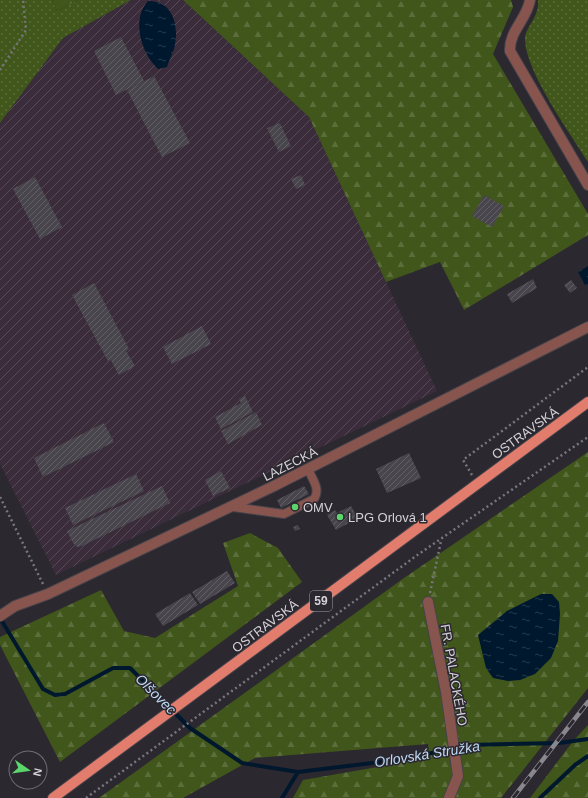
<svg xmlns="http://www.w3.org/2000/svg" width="588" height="798" viewBox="0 0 588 798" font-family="Helvetica,sans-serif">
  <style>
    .industrial { fill: url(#industrial-furrows) }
    .grass { fill: url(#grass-dots) }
    .forest { fill: url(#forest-firs) }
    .water { fill: url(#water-ripples) }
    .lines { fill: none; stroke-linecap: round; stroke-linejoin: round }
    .stream { stroke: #00182e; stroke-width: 4 }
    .building { fill: url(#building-hatch) }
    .lane-casing { stroke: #46434b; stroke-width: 10 }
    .street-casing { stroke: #46434b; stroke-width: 12 }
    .primary-casing { stroke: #46434b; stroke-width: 12 }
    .path { stroke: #79767d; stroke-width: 2.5; stroke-dasharray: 2 3; stroke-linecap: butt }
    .lane { stroke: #87554d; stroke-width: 8 }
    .street { stroke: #87554d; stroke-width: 10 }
    .primary { stroke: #e27d6d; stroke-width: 10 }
    .rail-casing { stroke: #8a878e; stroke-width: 4.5 }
    .rail { stroke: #2b2830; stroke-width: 3; stroke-dasharray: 9; stroke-linecap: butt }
    .poi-dot { fill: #5cd56d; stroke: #2b2830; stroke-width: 1.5 }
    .labels { text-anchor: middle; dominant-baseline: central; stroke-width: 3; stroke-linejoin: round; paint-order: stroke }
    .shield { fill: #2b2830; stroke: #a19fa5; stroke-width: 1 }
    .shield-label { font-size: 12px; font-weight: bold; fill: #d4d2d7 }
    .street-label { font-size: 13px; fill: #d4d2d7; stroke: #2b2830 }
    .poi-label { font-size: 13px; fill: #d4d2d7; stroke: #2b2830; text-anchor: start }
    .water-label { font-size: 14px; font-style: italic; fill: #bfdbf6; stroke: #2b2830 }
  </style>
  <defs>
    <pattern id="industrial-furrows" width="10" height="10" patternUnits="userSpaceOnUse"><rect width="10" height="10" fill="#3a2c3a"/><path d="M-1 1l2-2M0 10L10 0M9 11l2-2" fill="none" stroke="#564a56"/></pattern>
    <pattern id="grass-dots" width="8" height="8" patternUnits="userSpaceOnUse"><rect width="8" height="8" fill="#40561a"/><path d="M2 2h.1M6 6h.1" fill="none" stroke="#5b6d3b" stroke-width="1.8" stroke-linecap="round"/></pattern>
    <pattern id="forest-firs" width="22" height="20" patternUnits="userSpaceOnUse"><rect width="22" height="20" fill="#40561a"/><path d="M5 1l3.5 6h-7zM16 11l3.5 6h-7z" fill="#5b6d3b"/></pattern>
    <pattern id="water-ripples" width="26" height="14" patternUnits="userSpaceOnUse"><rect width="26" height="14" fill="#00182e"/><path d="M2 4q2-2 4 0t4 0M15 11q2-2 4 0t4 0" fill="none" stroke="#24394c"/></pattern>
    <pattern id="building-hatch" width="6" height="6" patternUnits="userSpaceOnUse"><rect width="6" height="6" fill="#48454d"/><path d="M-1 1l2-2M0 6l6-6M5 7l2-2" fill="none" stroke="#625f66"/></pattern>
  </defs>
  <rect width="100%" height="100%" fill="#2b2830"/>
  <path class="industrial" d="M131 0H183L309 117 437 391 56 575 0 464V123L63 38Z"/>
  <path class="grass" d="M0 0H52L57 11 78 0H131L63 38 0 123Z
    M538 0H588V162C570 133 526 72 525 40 524 28 540 17 538 0Z"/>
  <path class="forest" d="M52 0H78L57 11Z
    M183 0H511L513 7 493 54 588 214V235L464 310 440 262 386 282 309 117Z
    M588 452V688L501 798H293L303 780 429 758 428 744 255 758 183 798H99L404 578Z
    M250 533 278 548 302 582 60 762 0 645V637L101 590 124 631 155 638 238 586 223 543Z
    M588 725V798H530L574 740Z"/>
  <path class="water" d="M148 1C172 0 179 25 175 44 174 52 169 60 167 67L158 69C141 53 131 20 148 1Z
    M588 266V284L585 285 578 272Z
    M541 594H552L559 602 560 614 558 641 551 658 535 674 520 680 508 681 493 678 486 668 478 635 507 611Z"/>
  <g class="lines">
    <path class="stream" d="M0 618 43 689 55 695 65 694 113 668H130L190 728 242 763 298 772
      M282 798 298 772 405 759 468 745 559 743 588 739
      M540 798 575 765 588 756"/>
  </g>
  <path class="building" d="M121 37 144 81 116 95 94 51Z
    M154 76 190 143 162 157 127 90Z
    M280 123 291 146 279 152 267 128Z
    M301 175 305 185 296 189 291 179Z
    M35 177 62 227 40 239 13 189Z
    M484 195 504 206 492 227 472 216Z
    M533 279 537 288 512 303 507 294Z
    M571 280 577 288 570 293 564 285Z
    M94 283 129 349 126 351 135 366 119 375 110 359 108 361 72 295Z
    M202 326 211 344 172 364 163 347Z
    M245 396 253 412 221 429 215 417 241 403 239 399Z
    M256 412 262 425 228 444 221 431Z
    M104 423 114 442 43 477 34 458Z
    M409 453 421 478 387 493 376 469Z
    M221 471 230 488 213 496 205 480Z
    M136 474 144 491 73 525 65 508Z
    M162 486 170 503 82 546 77 547 73 543 67 531Z
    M304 486 309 494 281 508 277 500Z
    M351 506 358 518 336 530 327 515 335 510 337 513Z
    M298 525 300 529 295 531 293 527Z
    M227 571 235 583 200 604 192 592Z
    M190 593 198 605 163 626 155 614Z"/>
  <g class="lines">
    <defs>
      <path id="lane" d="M233 507 284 514 314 499C321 489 312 479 308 469"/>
      <path id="street" d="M530 0C527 19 509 31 510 51L588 185
        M428 602 446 692 458 776 449 798
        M0 616 15 606 48 594 276 485 588 327"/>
      <path id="primary" d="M53 798 588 402"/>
    </defs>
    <use href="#lane" class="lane-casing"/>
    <use href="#street" class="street-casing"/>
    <use href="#primary" class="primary-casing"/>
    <path class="path" d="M0 70 26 30 23 0
      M472 475 463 460 588 367
      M0 497 43 584
      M430 593 441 541
      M86 798 416 556 588 437"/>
    <use href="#lane" class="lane"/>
    <use href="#street" class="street"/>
    <use href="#primary" class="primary"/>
    <defs>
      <path id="rail" d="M513 798 588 702"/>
    </defs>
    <use href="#rail" class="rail-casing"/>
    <use href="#rail" class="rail"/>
  </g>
  <g class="poi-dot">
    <circle cx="295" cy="507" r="4"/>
    <circle cx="340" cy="517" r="4"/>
  </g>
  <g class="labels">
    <rect class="shield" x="310" y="591" width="22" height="20" rx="3"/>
    <g class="shield-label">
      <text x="321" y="601">59</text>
    </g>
    <g class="street-label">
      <text transform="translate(525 433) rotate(-36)">OSTRAVSKÁ</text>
      <text transform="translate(290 464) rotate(-27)">LAZECKÁ</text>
      <text transform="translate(265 626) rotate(-37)">OSTRAVSKÁ</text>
      <text transform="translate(454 675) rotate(80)">FR. PALACKÉHO</text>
    </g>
    <g class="poi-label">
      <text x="303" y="507">OMV</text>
      <text x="348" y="517">LPG Orlová 1</text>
    </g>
    <g class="water-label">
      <text transform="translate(156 694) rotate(45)">Olšovec</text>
      <text transform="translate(427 754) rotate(-9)">Orlovská Stružka</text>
    </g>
  </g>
  <g transform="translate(28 770) rotate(103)"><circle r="19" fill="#2b2830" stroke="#6f6c73"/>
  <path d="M0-3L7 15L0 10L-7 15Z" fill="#5cd56d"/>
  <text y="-6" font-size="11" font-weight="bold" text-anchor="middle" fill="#d4d2d7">N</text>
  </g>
</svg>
